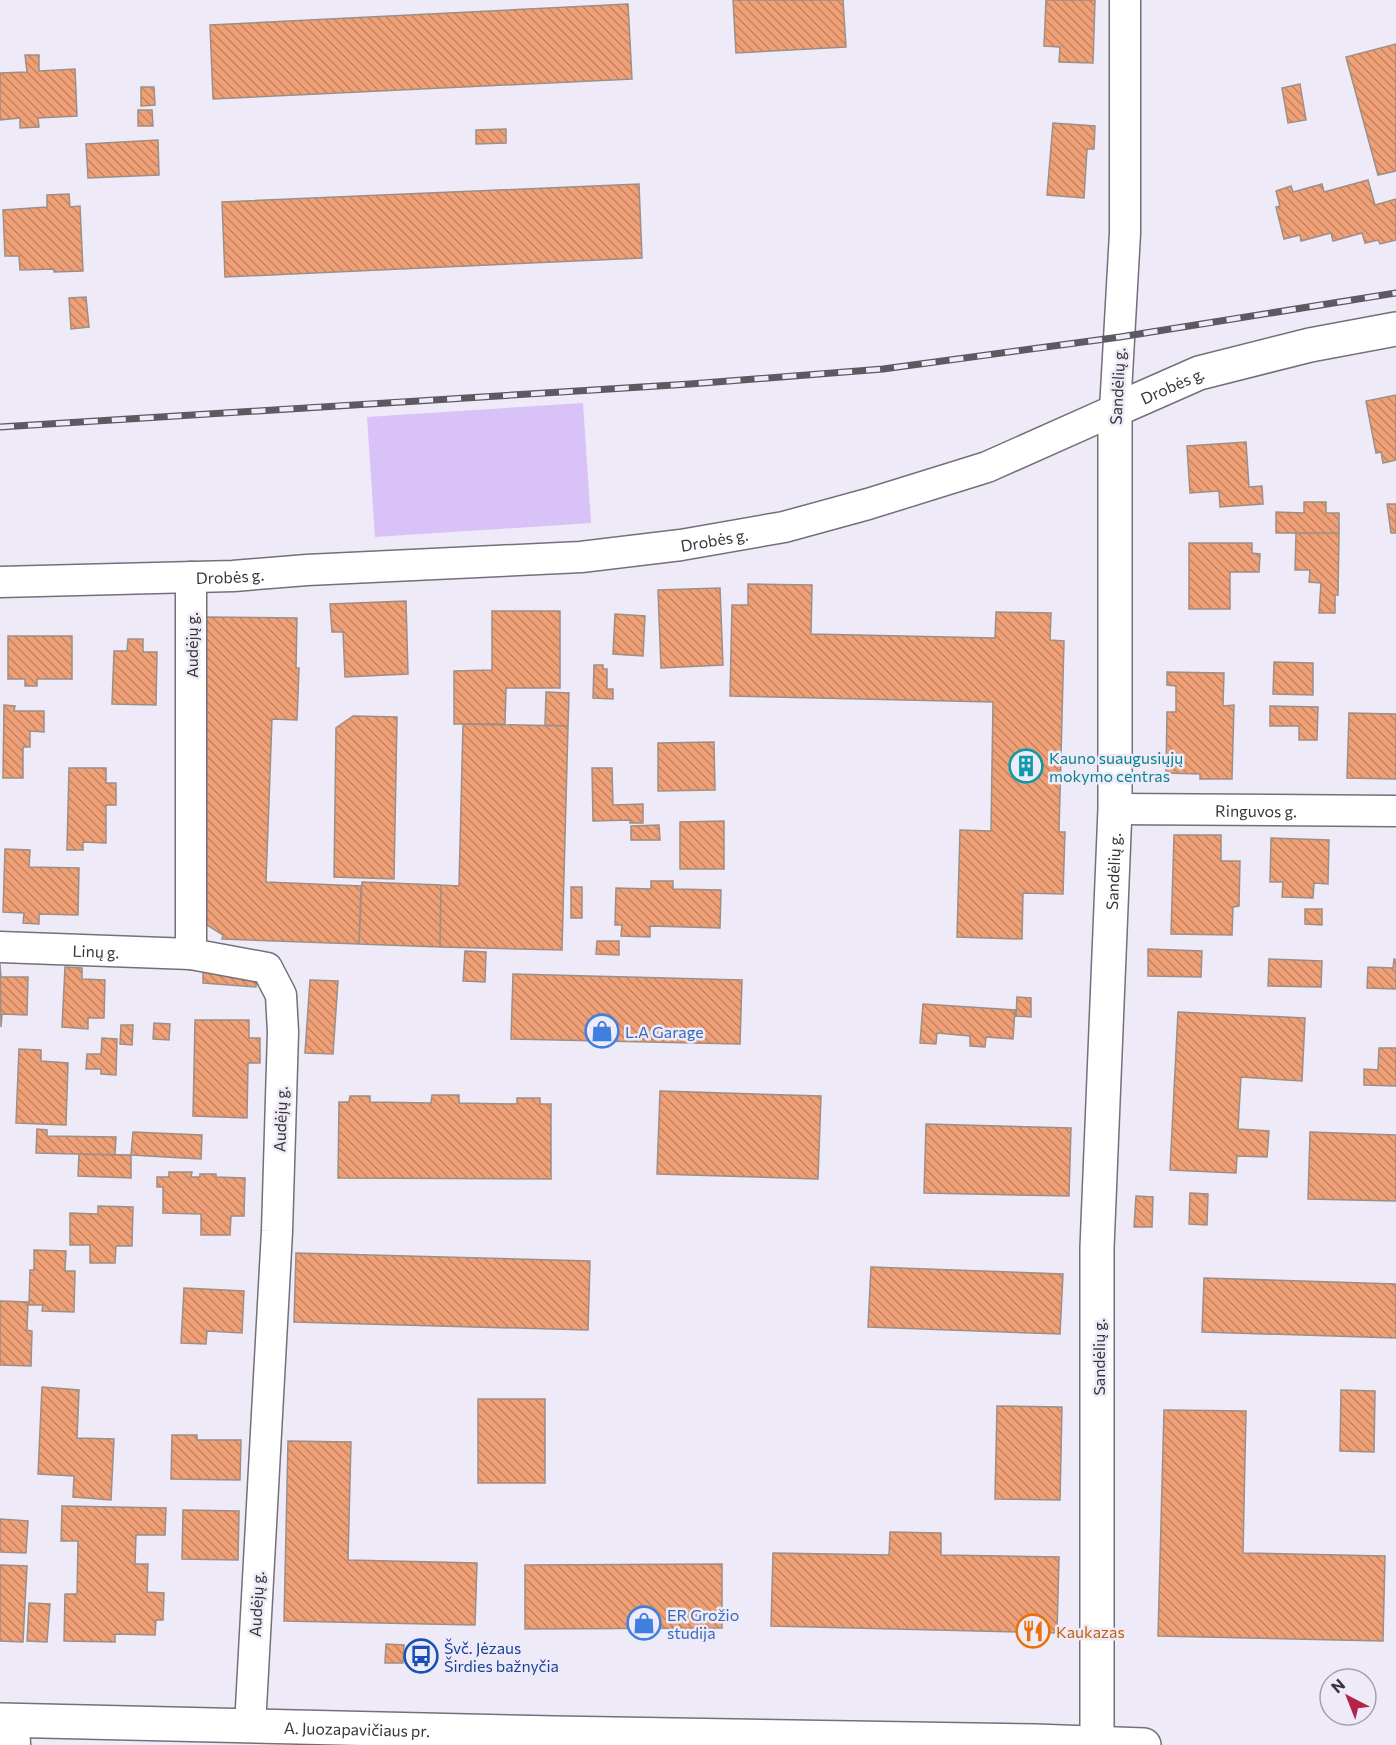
<svg xmlns="http://www.w3.org/2000/svg" width="1396" height="1745" viewBox="0 0 1396 1745" font-family="Commissioner,sans-serif">
  <style>
    .pitch { fill: #d9c2f8 }
    .building { fill: url(#building-back-hatch); stroke: #9c8f88; stroke-width: 1.5 }
    .lines { fill: none; stroke-linecap: round; stroke-linejoin: round }
    .street-casing { stroke: #746f7b; stroke-width: 33 }
    .secondary-casing { stroke: #746f7b; stroke-width: 36 }
    .street { stroke: #fff; stroke-width: 30 }
    .secondary { stroke: #fff; stroke-width: 33 }
    .rail-casing { stroke: #5c5a60; stroke-width: 7 }
    .rail { stroke: #efeaf7; stroke-width: 4.5; stroke-dasharray: 14; stroke-linecap: butt }
    .labels { text-anchor: middle; dominant-baseline: central; stroke-width: 5; stroke-linejoin: round; paint-order: stroke }
    .street-label { font-size: 16px; fill: #38363b; stroke: #efeaf7 }
    .culture-label { font-size: 16px; fill: #0d838f; stroke: #efeaf7; text-anchor: start }
    .shop-label { font-size: 16px; fill: #366cbe; stroke: #efeaf7; text-anchor: start }
    .food-label { font-size: 16px; fill: #c56008; stroke: #efeaf7; text-anchor: start }
    .transit-label { font-size: 16px; fill: #164399; stroke: #efeaf7; text-anchor: start }
  </style>
  <defs>
    <pattern id="building-back-hatch" width="6" height="6" patternUnits="userSpaceOnUse" patternTransform="scale(1.5)"><rect width="6" height="6" fill="#efa076"/><path d="M-1 5l2 2M0 0l6 6M5-1l2 2" fill="none" stroke="#c38362"/></pattern>
  </defs>
  <rect width="100%" height="100%" fill="#efeaf7"/>
  <path class="pitch" d="M583 403 591 523 375 537 367 417Z"/>
  <path class="building" d="M733 0H843L846 47 736 53Z
    M1046 0H1095L1093 63 1059 62 1060 47 1044 46Z
    M628 4 632 79 213 99 210 25Z
    M1396 44V171L1378 175 1346 57Z
    M25 55H39V71L75 69 77 116 38 118 39 127 20 128V118L0 120V73L27 72Z
    M1300 84 1306 120 1288 123 1282 88Z
    M141 87H154L155 105 141 106Z
    M138 110H152L153 126H138Z
    M1053 123 1095 126 1094 149H1087L1084 198 1047 195Z
    M506 129V143L476 144V130Z
    M158 140 159 175 88 178 86 144Z
    M1368 180 1375 205 1396 199V240L1380 244 1378 240 1365 243 1362 233 1333 241 1331 233 1301 241 1300 235 1284 239 1276 207 1280 206 1276 191 1291 186 1293 192 1322 184 1324 192Z
    M639 184 642 258 225 277 222 202Z
    M69 194 70 207 80 206 83 271 54 272V269L20 270 19 256H5L3 210 47 207V195Z
    M86 297 89 327 71 329 69 298Z
    M1396 395V460L1383 463 1381 452 1376 453 1366 401Z
    M1246 442 1249 487 1262 486 1263 504 1220 507 1219 491 1190 493 1187 446Z
    M1304 502H1326V513H1339V533H1276V512L1304 513Z
    M1387 504H1396V533H1391Z
    M1296 533H1339L1338 595H1335V613H1319L1321 583 1309 582 1310 570H1295Z
    M1189 543H1252V553L1260 554 1259 572H1230V609H1189Z
    M748 584 812 585 811 634 995 638 996 612 1051 613 1050 640 1064 641 1059 832H1065L1063 894 1023 893 1022 939 957 937 960 830 991 831 993 702 730 696 732 605H748Z
    M720 588 723 665 661 668 658 590Z
    M406 601 408 674 345 677 343 632H332L330 604Z
    M492 611H560V688H506L505 724H454V671L492 670Z
    M615 614 645 616 643 656 613 654Z
    M204 617 297 618 296 668H299L297 720 272 719 266 882 361 886 359 944 222 939 223 935 204 923Z
    M8 636H72V679H37V686H25V679H8Z
    M128 639H143V652H157L156 705 112 704 114 651H127Z
    M1274 662 1313 663V695L1273 694Z
    M594 665H603V669H607V689H613V699L593 698Z
    M1167 672 1224 673 1223 706 1234 705 1232 779H1200V774L1166 773 1167 712H1176V686L1167 685Z
    M546 692 569 693 568 726 545 725Z
    M4 705 15 706 14 711H44V732L30 731V747H23V778H3Z
    M1270 706 1318 707 1317 740H1299V726H1270Z
    M1349 713 1396 714V779L1347 778Z
    M353 716 397 717 394 879 334 877 336 728Z
    M463 724 568 726 562 950 440 947 441 885 459 886Z
    M714 742 715 790 658 791V743Z
    M69 768H106V783H116V805H106V843L83 842V850H67Z
    M592 768H612L613 805 643 804V823H630V820L593 821Z
    M724 821V869H680V822Z
    M659 825 660 840H631V826Z
    M1174 835H1221V861H1240L1239 906 1233 907 1232 935 1171 934Z
    M1271 838 1329 840 1328 884 1314 883 1313 898 1282 897 1283 882H1270Z
    M5 849 30 850 29 867 79 868 78 915 39 914V924L23 923 24 913 3 912Z
    M651 881H673V889L721 890 720 928 650 926V937L621 936 622 925H615L616 888 651 889Z
    M362 882 441 885 440 947 359 944Z
    M571 887H582V918H571Z
    M1305 909H1322V925L1305 924Z
    M597 941H619V955L596 954Z
    M1148 949 1202 951 1201 977 1148 976Z
    M465 951 486 952 485 982 463 981Z
    M1269 959 1322 961 1321 987 1268 986Z
    M1394 959 1396 960V989L1367 988 1368 967 1393 968Z
    M0 964 1 977H28L27 1015 2 1014 1 1027Z
    M65 967 82 968V979L105 980 104 1018H88V1029L62 1027Z
    M203 970 257 974 256 987 203 983Z
    M513 974 742 980 740 1044 511 1039Z
    M310 980 338 981 333 1054 305 1053Z
    M1017 997 1031 998V1017L1016 1016Z
    M923 1004 1015 1010 1013 1039 986 1037 985 1047 970 1046V1036L937 1033 936 1044 920 1043Z
    M1178 1012 1305 1018 1302 1081 1241 1077 1238 1129 1269 1131 1267 1157 1237 1156 1236 1173 1170 1170Z
    M195 1020H249V1038H260V1063H248L247 1118 193 1116Z
    M154 1023 170 1024 169 1040 153 1039Z
    M121 1025H133L132 1045 120 1044Z
    M102 1038 117 1039 116 1075 101 1074V1069H86L87 1054H101Z
    M1379 1048H1396V1086L1364 1085V1069L1378 1070Z
    M19 1049 41 1050V1061L68 1063 66 1125 16 1123Z
    M660 1091 821 1096 818 1179 657 1174Z
    M432 1095H459V1103L517 1104V1098H540V1104H551V1179L338 1178 339 1102H349L350 1096H370V1102L431 1103Z
    M926 1124 1071 1128 1069 1196 924 1193Z
    M37 1129 47 1130V1136L116 1137 115 1155 36 1153Z
    M133 1132 202 1135 201 1159 131 1155Z
    M1310 1132 1396 1135V1201L1308 1199Z
    M79 1154 131 1155V1178L78 1176Z
    M169 1172H192L191 1177H200V1174H216V1177L245 1178 244 1216H231L230 1235H201V1214L163 1213V1187H157V1177H169Z
    M1190 1193 1208 1194 1207 1225 1189 1224Z
    M1136 1196 1153 1197 1152 1227H1134Z
    M98 1206 133 1207 132 1246H116L115 1263H90V1245H70V1213L98 1214Z
    M34 1250 66 1251 65 1271H75L74 1312 42 1311 43 1305H29L30 1270H34Z
    M296 1253 590 1261 588 1330 294 1322Z
    M871 1267 1063 1274 1060 1334 868 1327Z
    M1204 1278 1396 1284V1338L1202 1332Z
    M184 1288 244 1291 242 1333 207 1331 206 1344 181 1343Z
    M0 1301 28 1302 27 1330 32 1331 31 1366 0 1365Z
    M42 1387 79 1390 77 1438 114 1439 111 1500 73 1497 74 1476 38 1474Z
    M1341 1390 1375 1391 1374 1452 1340 1451Z
    M478 1399H545V1483H478Z
    M997 1406 1062 1407 1060 1500 995 1499Z
    M1164 1410 1246 1411 1243 1553 1385 1556 1383 1641 1158 1636Z
    M172 1435H197V1440H241L240 1480 171 1479Z
    M288 1441 351 1442 348 1560 477 1563 475 1625 284 1621Z
    M62 1506 166 1508 165 1535H136L135 1564H148L147 1592 164 1593 163 1620H156L155 1635 115 1634V1642L64 1641 65 1594H77L78 1541H61Z
    M183 1510 239 1511 238 1560 182 1559Z
    M0 1519 28 1521 26 1553 0 1552Z
    M890 1532 941 1533V1555L1059 1557 1057 1633 771 1626 773 1553 889 1555Z
    M722 1564V1628L525 1629V1565Z
    M0 1565 27 1566 23 1642 0 1641Z
    M29 1603 50 1604 47 1642 27 1641Z
    M386 1644 404 1645 403 1663H385Z"/>
  <g class="lines">
    <defs>
      <g id="street">
        <path d="M191 577V954L267 968 281 995 283 1032 277 1231 250 1726"/>
        <path id="s1" d="M0 582 233 576 307 570 581 557 681 545 784 527 868 504 987 467 1115 410 1125 233V0"/>
        <path id="s2" d="M1115 809 1396 811"/>
        <path id="s3" d="M0 947 191 954"/>
        <path d="M14 1720 15 1745"/>
      </g>
      <g id="secondary">
        <path id="s4" d="M0 1720 554 1733 1035 1741 1144 1745"/>
        <path id="s5" d="M1097 1743V1248L1115 809V410L1199 373 1310 345 1396 329"/>
      </g>
    </defs>
    <use href="#street" class="street-casing"/>
    <use href="#secondary" class="secondary-casing"/>
    <use href="#street" class="street"/>
    <use href="#secondary" class="secondary"/>
    <defs>
      <path id="rail" d="M0 427 690 384 883 369 1120 337 1396 293"/>
    </defs>
    <use href="#rail" class="rail-casing"/>
    <use href="#rail" class="rail"/>
  </g>
  <defs>
    <symbol id="building-ring" viewBox="-11 -11 22 22"><circle r="9.5" fill="#efeaf7" stroke="#0f9aa8" stroke-width="1.5"/><path d="M-4-6H4V6H1V3H-1V6H-4ZM-2.5-4.3h1.7v1.8h-1.7ZM.8-4.3h1.7v1.8H.8ZM-2.5-1h1.7V.8h-1.7ZM.8-1h1.7V.8H.8Z" fill="#0f9aa8"/></symbol>
    <symbol id="shop-ring" viewBox="-11 -11 22 22"><circle r="9.5" fill="#efeaf7" stroke="#3f7fe0" stroke-width="1.5"/><path d="M-5-2.5h2.3a2.7 3.5 0 0 1 5.4 0H5L5.5 6h-11ZM-1.5-2.5h3a1.5 2.3 0 0 0-3 0Z" fill="#3f7fe0"/></symbol>
    <symbol id="restaurant-ring" viewBox="-11 -11 22 22"><circle r="9.5" fill="#efeaf7" stroke="#e8710a" stroke-width="1.5"/><path d="M-5-6h1v4h1v-4h1v4h1v-4h1v5L-1.5 .5V6h-2V.5L-5-1ZM5-6V6H3V1.5H1.5Q1.5-4 5-6Z" fill="#e8710a"/></symbol>
    <symbol id="bus-ring" viewBox="-11 -11 22 22"><circle r="9.5" fill="#efeaf7" stroke="#1a4fb4" stroke-width="1.5"/><path d="M-5-6H5V4H4V6H2V4H-2V6H-4V4H-5ZM-3.5-4V0h7V-4ZM-3.5 1.2v1.5H-2V1.2ZM2 1.2v1.5H3.5V1.2Z" fill="#1a4fb4"/></symbol>
  </defs>
  <g fill-rule="evenodd">
    <use href="#building-ring" x="1007" y="747" width="38" height="38"/>
    <use href="#shop-ring" x="583" y="1012" width="38" height="38"/>
    <use href="#shop-ring" x="625" y="1604" width="38" height="38"/>
    <use href="#restaurant-ring" x="1014" y="1612" width="38" height="38"/>
    <use href="#bus-ring" x="402" y="1637" width="38" height="38"/>
  </g>
  <g class="labels">
    <g class="street-label">
      <text transform="translate(1117 386) rotate(-87)">Sandėlių g.</text>
      <text stroke="none"><textPath href="#s5" startOffset="1396">Drobės g.</textPath></text>
      <text stroke="none"><textPath href="#s1" startOffset="716">Drobės g.</textPath></text>
      <text stroke="none"><textPath href="#s1" startOffset="230">Drobės g.</textPath></text>
      <text transform="translate(191 645) rotate(-90)">Audėjų g.</text>
      <text stroke="none"><textPath href="#s2" startOffset="141">Ringuvos g.</textPath></text>
      <text stroke="none"><textPath href="#s5" startOffset="872">Sandėlių g.</textPath></text>
      <text stroke="none"><textPath href="#s3" startOffset="96">Linų g.</textPath></text>
      <text transform="translate(280 1119) rotate(-88)">Audėjų g.</text>
      <text transform="translate(1098 1357) rotate(-90)">Sandėlių g.</text>
      <text transform="translate(256 1604) rotate(-87)">Audėjų g.</text>
      <text stroke="none"><textPath href="#s4" startOffset="357">A. Juozapavičiaus pr.</textPath></text>
    </g>
    <g class="culture-label">
      <text x="1049" y="757">Kauno suaugusiųjų<tspan x="1049" dy="18">mokymo centras</tspan></text>
    </g>
    <g class="shop-label">
      <text x="625" y="1031">L.A Garage</text>
      <text x="667" y="1614">ER Grožio<tspan x="667" dy="18">studija</tspan></text>
    </g>
    <g class="food-label">
      <text x="1056" y="1631">Kaukazas</text>
    </g>
    <g class="transit-label">
      <text x="444" y="1647">Švč. Jėzaus<tspan x="444" dy="18">Širdies bažnyčia</tspan></text>
    </g>
  </g>
  <g transform="translate(1348 1697) rotate(318)"><circle r="28" fill="#efeaf7" stroke="#a6a2ac" stroke-width="1.5"/>
  <path d="M0-4.5L10 22L0 15L-10 22Z" fill="#b42349"/>
  <text y="-9" font-size="16" font-weight="bold" text-anchor="middle" fill="#38363b">N</text>
  </g>
</svg>
